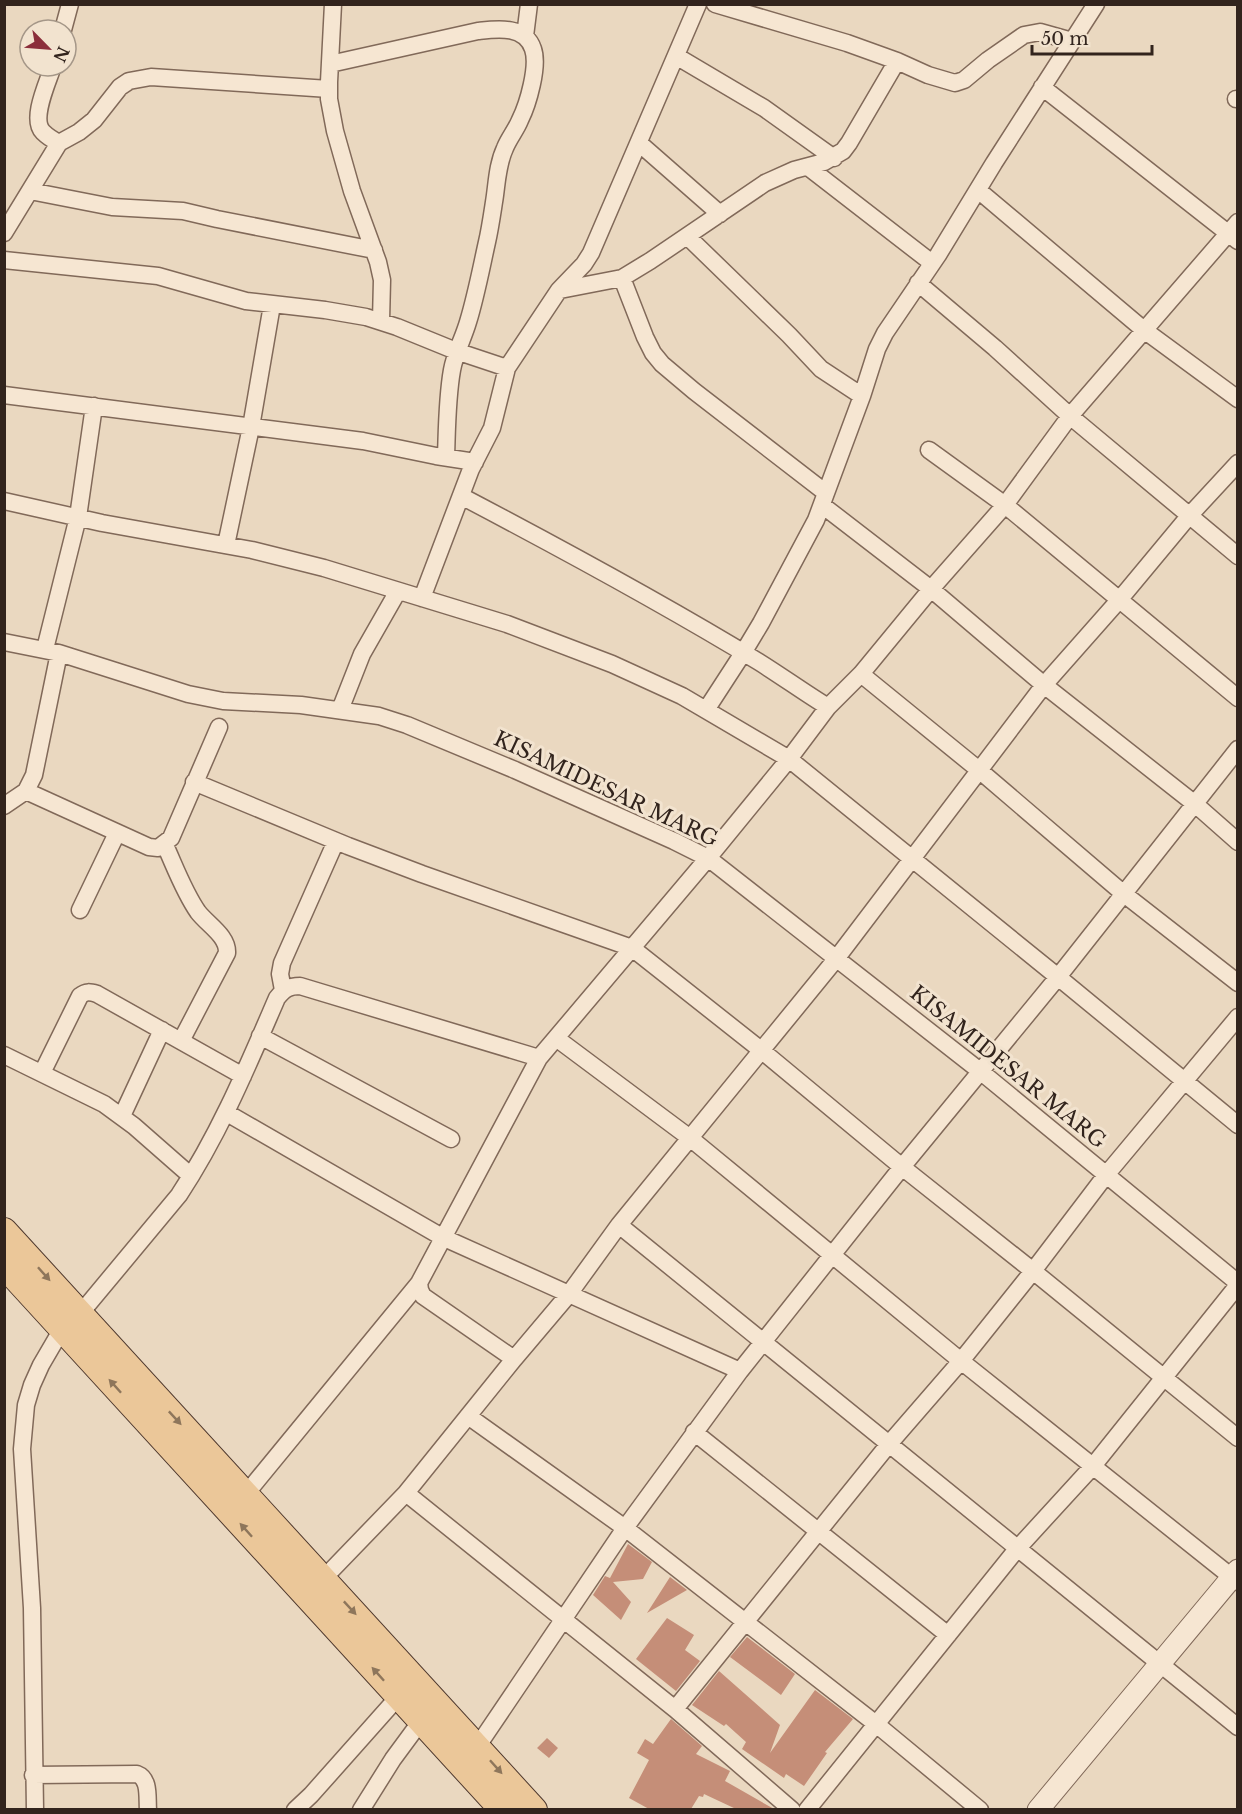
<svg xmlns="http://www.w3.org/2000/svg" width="1242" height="1814" viewBox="0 0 1242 1814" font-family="'Libre Baskerville',serif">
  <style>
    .building { fill: #c58e78 }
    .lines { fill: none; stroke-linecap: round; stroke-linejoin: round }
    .minor-casing { stroke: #816959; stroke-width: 19 }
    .tertiary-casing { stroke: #816959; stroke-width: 23 }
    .primary-casing { stroke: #4f392e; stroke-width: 28 }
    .minor { stroke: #f6e6d2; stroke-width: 16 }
    .tertiary { stroke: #f6e6d2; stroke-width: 21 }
    .primary { stroke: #ebc799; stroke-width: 26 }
    .oneway { fill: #8e765b }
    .labels { text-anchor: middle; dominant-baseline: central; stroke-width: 6; stroke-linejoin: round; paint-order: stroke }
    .street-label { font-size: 21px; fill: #32241d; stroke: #f2e3cf }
  </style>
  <rect width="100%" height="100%" fill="#ead8c0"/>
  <path class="building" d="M628 1544 652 1562 643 1579 613 1582 631 1602 621 1620 593 1595 605 1576 610 1578Z
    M670 1577 687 1590 647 1613Z
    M667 1618 694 1635 685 1650 700 1661 676 1691 636 1659Z
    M747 1637 795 1674 781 1695 730 1657Z
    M719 1671 780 1725 770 1753 815 1690 853 1719 825 1752 827 1753 804 1786 786 1774 784 1778 742 1749 746 1742 726 1724 724 1726 692 1705Z
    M671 1719 702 1746 696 1754 730 1771 725 1781 774 1809H736L704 1794 703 1797 699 1796 691 1809H649L629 1798 649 1760 637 1753 645 1739 653 1744Z
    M547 1738 558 1748 549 1758 537 1748Z"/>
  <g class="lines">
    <defs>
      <path id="minor" d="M333 4 329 82V99L335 131 352 191 378 262 382 280 381 321
        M715 4 847 43 897 61 928 75 955 83 964 80 988 60 1024 35 1040 32 1072 41
        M63 30 70 4
        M525 36 529 4
        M676 56 764 108 834 158
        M330 64 478 31C497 29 525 25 533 49 539 66 528 104 520 120 516 130 509 138 505 148 497 165 497 184 494 202 492 215 490 229 487 242 481 269 476 296 468 322 463 339 455 353 452 370 447 398 447 428 446 457
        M53 66C48 82 30 119 43 132 47 136 53 140 59 143
        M1042 87 1238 241
        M1236 99H1238
        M639 143 720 214
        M808 167 932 263
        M978 190 1144 330 1238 399
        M30 191 112 207 183 211 217 219 374 250
        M4 233 59 143 79 132 94 120 120 87 129 81 151 77 329 89
        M687 236 789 335 821 369 862 396
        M4 260 158 276 246 301 325 310 366 317 397 327 456 351 507 368
        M622 278 645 337 653 353 662 364 694 391 826 493
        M918 283 995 348 1070 416 1238 556
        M560 290 622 278 650 261 765 183 794 170 824 162 843 151 849 143 897 61
        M4 395 363 441 436 456 475 462
        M929 450 1005 505 1238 698
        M461 496C562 549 662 603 759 662 783 677 805 693 828 707
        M4 501 102 523 252 550 324 568 507 624 612 664 682 696 789 759 1058 977 1238 1125
        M822 505 931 589 1044 685 1195 804 1238 842
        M226 545 251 427 272 305
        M422 598 471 469 492 428 507 368 559 290 584 264 591 253 698 4
        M4 642 59 653 188 694 223 701 301 705 379 716 407 725 515 770 674 841 708 858 980 1071 1238 1283
        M45 649 78 517 94 406
        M861 674 979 770 1124 894 1238 983
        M340 710 362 654 398 591
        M706 710 743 653 761 623 816 520 862 396 877 349 885 333 938 255 994 163 1096 4
        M194 782 348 846 422 874 632 948 761 1050 902 1167 1033 1271 1238 1438
        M26 791 149 847 158 848 171 838 219 727
        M4 806 26 791 34 775 59 653
        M165 845C175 867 184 892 198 912 208 925 228 936 227 953L181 1041
        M80 910 117 833
        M283 990 280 974 282 963 336 841
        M260 1036 451 1139
        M556 1038 690 1138 961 1361 1238 1582
        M4 1055 104 1104 134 1126 191 1176
        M42 1073 80 996C86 991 90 992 97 994L243 1076
        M227 1113 442 1237 740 1371
        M122 1116 162 1030
        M619 1225 1238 1727
        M80 1314 179 1195C220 1133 248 1065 277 998 284 989 289 986 300 986L539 1058
        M514 1359 423 1296 420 1290 419 1283 539 1058 708 858 789 759 828 707 861 674 931 589 1005 505 1070 416 1238 222
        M468 1416 625 1528 876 1724 980 1810
        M694 1432 948 1635
        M406 1493 675 1709 792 1810
        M245 1495 419 1283
        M323 1579 406 1493 514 1359 569 1294 619 1225 836 959 1044 685 1120 599 1189 516 1238 463
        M675 1709 889 1444 961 1361 1033 1271 1106 1175 1238 1017
        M477 1747 625 1528 740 1371 902 1167 1058 977 1238 749
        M33 1775 137 1774C150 1779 147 1797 148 1810
        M35 1810 32 1608 22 1449 26 1405 32 1385 41 1365 62 1329
        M295 1810 311 1795 399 1696
        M361 1810 393 1759 421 1721
        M807 1810 1017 1549 1093 1466 1238 1285"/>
      <path id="tertiary" d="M1038 1810 1238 1570"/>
      <path id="primary" d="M4 1231 534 1810
        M4 1265 503 1810"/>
    </defs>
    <use href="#minor" class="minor-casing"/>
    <use href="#tertiary" class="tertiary-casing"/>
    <use href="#primary" class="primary-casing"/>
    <use href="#minor" class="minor"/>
    <use href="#tertiary" class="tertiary"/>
    <use href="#primary" class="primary"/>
  </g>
  <defs><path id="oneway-solid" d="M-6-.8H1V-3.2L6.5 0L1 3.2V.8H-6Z" transform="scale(1.5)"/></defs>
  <g class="oneway">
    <use href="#oneway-solid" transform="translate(44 1274) rotate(48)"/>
    <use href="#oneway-solid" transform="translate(115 1386) rotate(-132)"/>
    <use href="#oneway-solid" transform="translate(175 1418) rotate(47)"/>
    <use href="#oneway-solid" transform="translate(246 1530) rotate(-132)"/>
    <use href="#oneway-solid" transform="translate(350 1608) rotate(47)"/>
    <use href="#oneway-solid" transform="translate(378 1674) rotate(-132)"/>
    <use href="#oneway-solid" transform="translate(496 1767) rotate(48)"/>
  </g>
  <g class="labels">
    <g class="street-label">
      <text transform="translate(606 789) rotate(25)">KISAMIDESAR MARG</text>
      <text transform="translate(1008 1067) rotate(39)">KISAMIDESAR MARG</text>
    </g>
  </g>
  <rect width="1242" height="1814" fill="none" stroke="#32241d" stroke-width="12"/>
  <g transform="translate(48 48) rotate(115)"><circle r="28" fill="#f2e3cf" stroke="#a59788" stroke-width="1.5"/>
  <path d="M0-4.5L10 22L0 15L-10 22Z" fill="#8b2e3b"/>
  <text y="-9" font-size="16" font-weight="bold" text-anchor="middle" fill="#32241d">N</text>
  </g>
  <path d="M1032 45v9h120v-9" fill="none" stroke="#32241d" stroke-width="3"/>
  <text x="1041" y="45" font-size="18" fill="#32241d" stroke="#f2e3cf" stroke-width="4.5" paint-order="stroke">50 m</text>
</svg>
